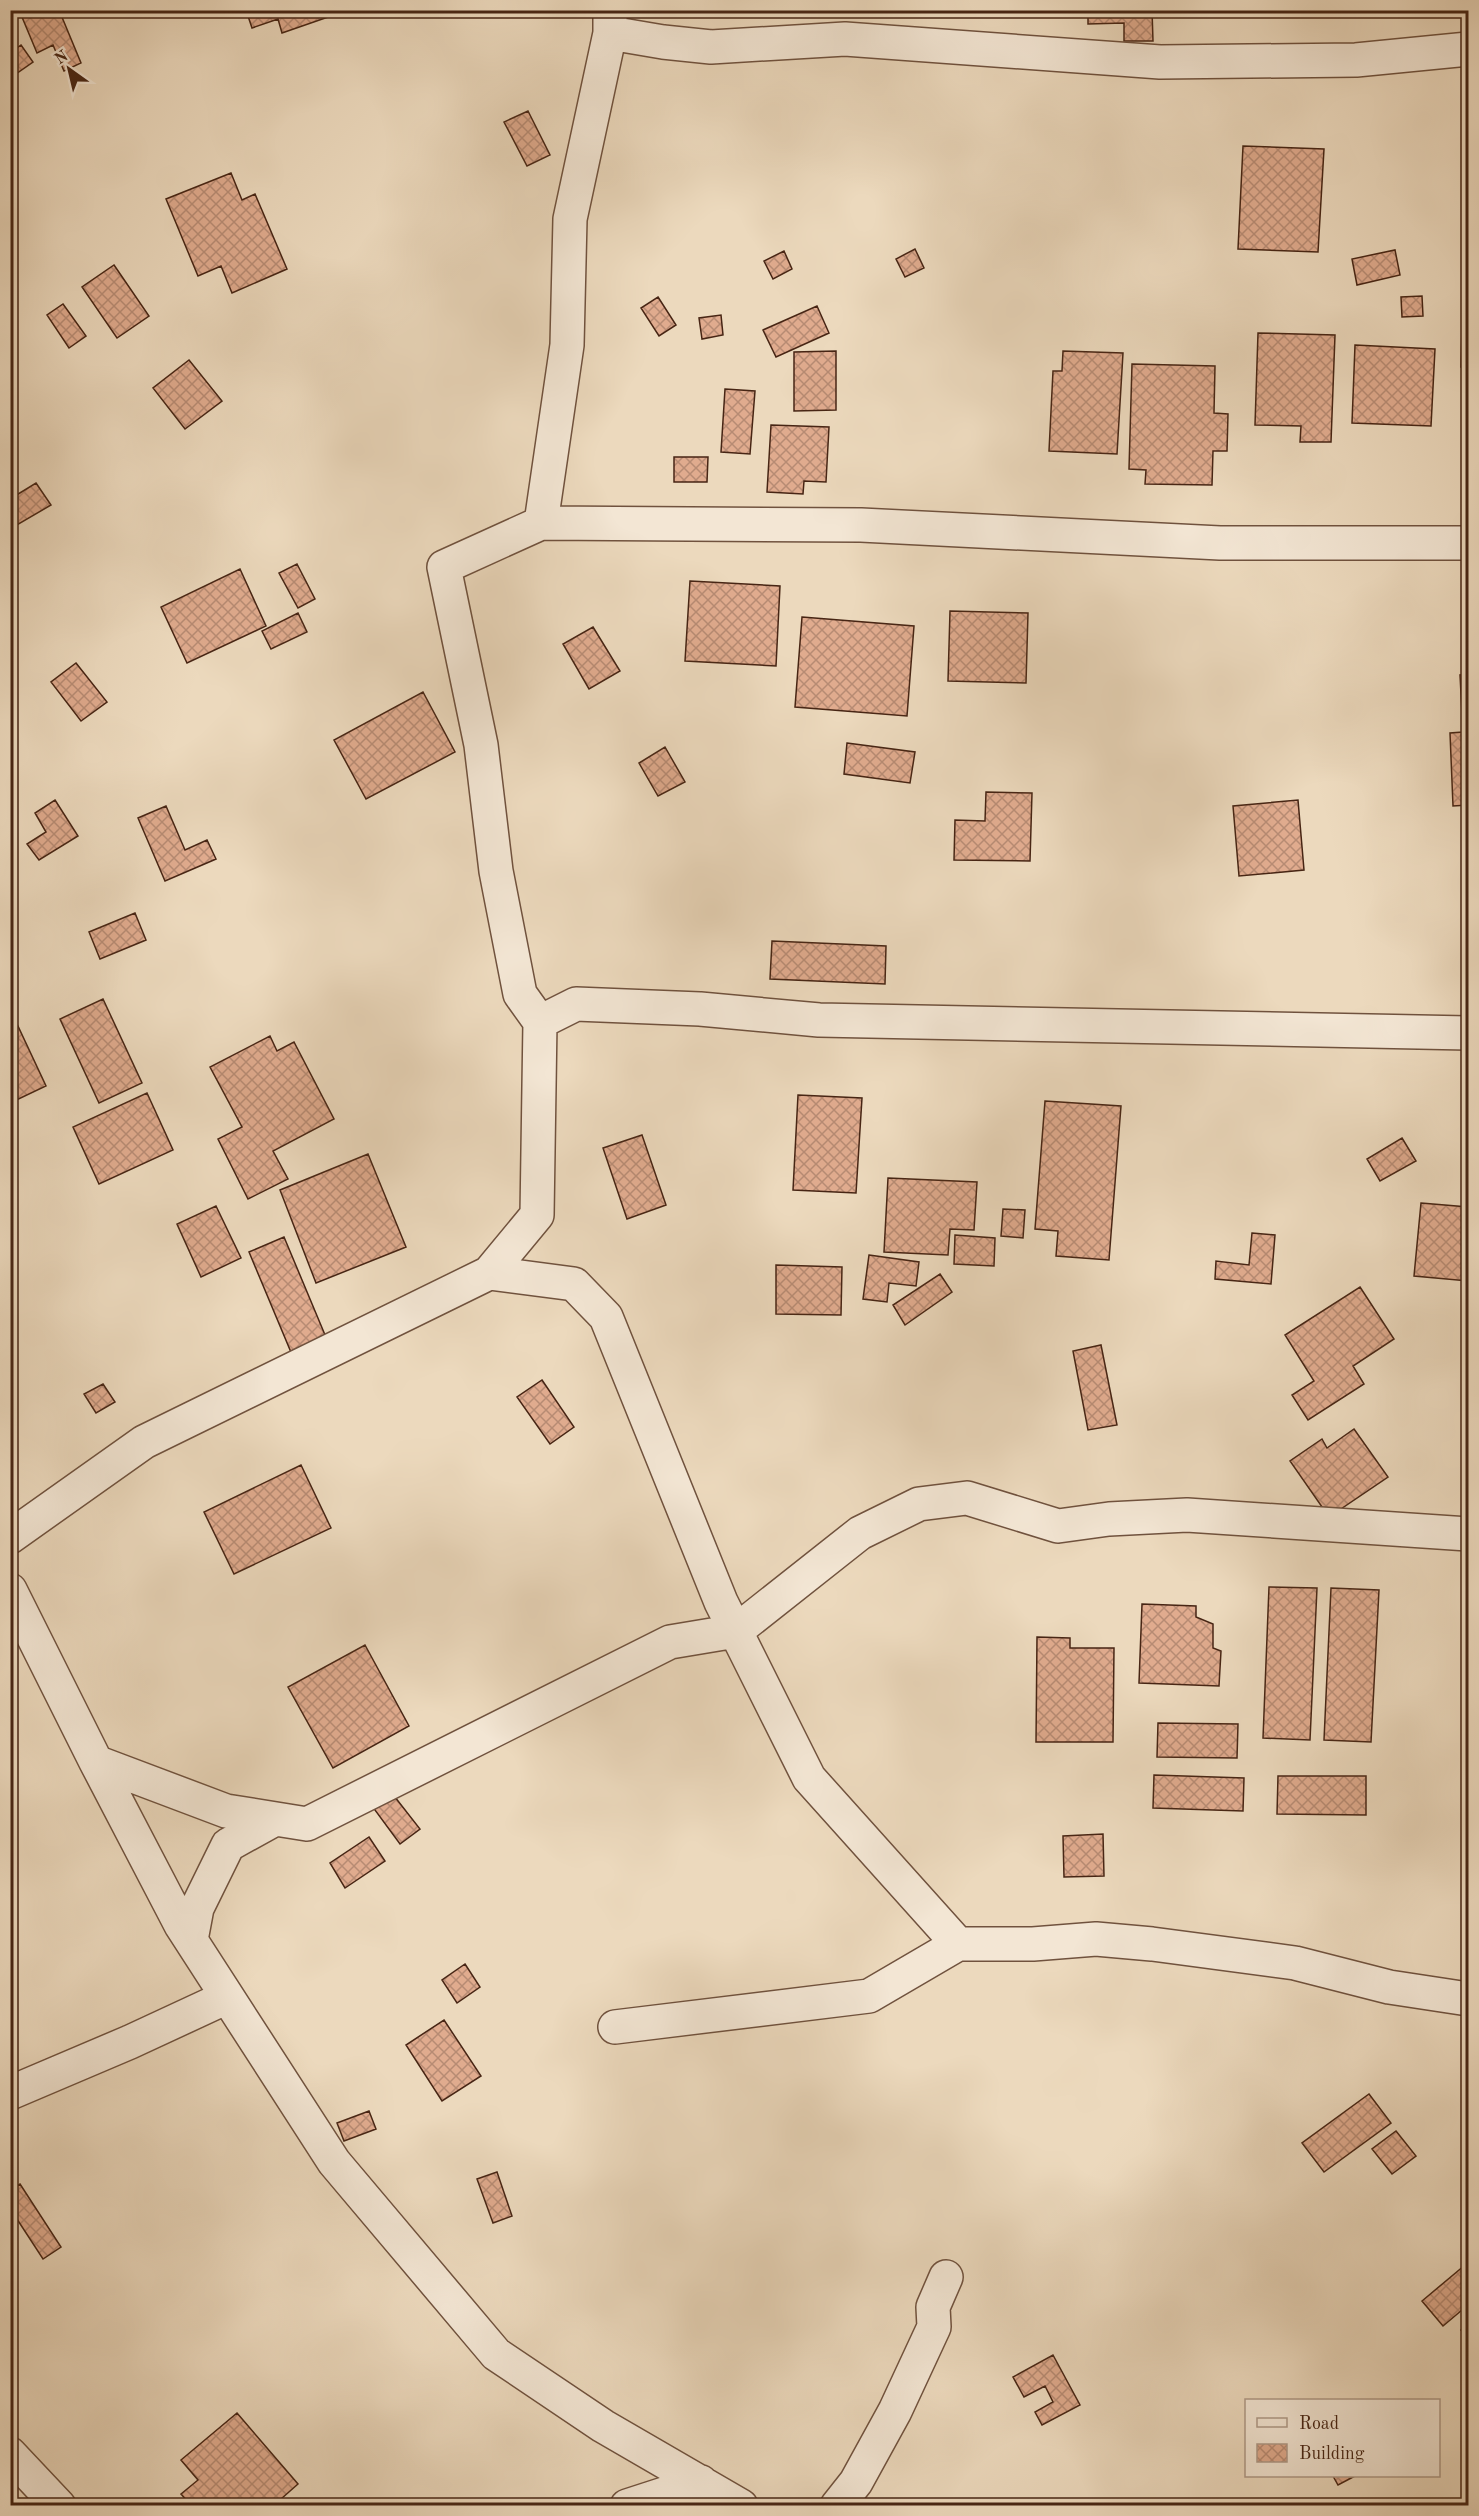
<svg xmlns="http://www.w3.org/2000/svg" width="1479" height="2516" viewBox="0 0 1479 2516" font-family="'Old Standard TT',serif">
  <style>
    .building { fill: url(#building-cross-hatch); stroke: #472514; stroke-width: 1.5 }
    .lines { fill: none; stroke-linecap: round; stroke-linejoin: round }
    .minor-casing { stroke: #70523e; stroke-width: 36 }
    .minor { stroke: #f3e6d4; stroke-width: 33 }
  </style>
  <defs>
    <pattern id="building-cross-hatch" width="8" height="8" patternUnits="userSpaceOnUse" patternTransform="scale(1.5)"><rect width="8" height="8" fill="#e0ab8e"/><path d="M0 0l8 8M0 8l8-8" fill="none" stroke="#b78b73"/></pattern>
  </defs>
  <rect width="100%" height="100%" fill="#ecd9bd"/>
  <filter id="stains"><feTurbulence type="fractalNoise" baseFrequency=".00333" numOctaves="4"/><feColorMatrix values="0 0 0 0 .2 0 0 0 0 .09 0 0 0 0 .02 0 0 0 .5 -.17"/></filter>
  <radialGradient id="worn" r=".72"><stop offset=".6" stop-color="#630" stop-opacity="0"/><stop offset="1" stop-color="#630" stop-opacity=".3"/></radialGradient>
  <path class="building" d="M36 10H59L81 63 64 71 53 45 37 53 22 17Z
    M246 10H333L334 15 282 33 278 19 252 28Z
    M1088 10H1152L1153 41H1124V23L1088 24Z
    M21 45 33 62 10 78V53Z
    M528 111 550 155 527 166 504 122Z
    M1243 146 1324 149 1318 252 1238 249Z
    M231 173 242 200 255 194 287 269 232 293 221 266 198 276 166 199Z
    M915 249 924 268 905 277 896 259Z
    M1395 250 1400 275 1357 285 1352 259Z
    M784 251 792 269 773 279 764 261Z
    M114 265 149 316 117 338 82 287Z
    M1422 296 1423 316 1402 317 1401 297Z
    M658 297 676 325 659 336 641 308Z
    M63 304 86 336 69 348 47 315Z
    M817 306 829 333 776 357 763 330Z
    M721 315 723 335 702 339 699 318Z
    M1462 327 1468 328V368L1461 367Z
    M1258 333 1335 335 1331 442H1300L1301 426 1255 425Z
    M1355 345 1435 349 1431 426 1352 423Z
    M836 351V410L794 411V352Z
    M1063 351 1123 353 1117 454 1049 451 1053 371H1062Z
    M189 360 222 401 185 429 153 388Z
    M1132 364 1215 366 1214 413 1228 414 1227 451H1213L1212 485 1145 484 1146 470 1129 469Z
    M725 389 755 391 750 454 721 452Z
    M771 425 829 427 826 482 804 481 803 494 767 492Z
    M674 457H708L707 482H674Z
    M36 483 51 505 10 529V499Z
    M297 564 315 599 298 608 279 573Z
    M240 569 266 626 187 663 161 607Z
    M690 581 780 586 776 666 685 661Z
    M950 611 1028 613 1026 683 948 681Z
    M298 613 307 632 271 649 262 631Z
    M802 617 914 626 907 716 795 707Z
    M593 627 620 671 589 689 563 644Z
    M76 663 107 702 81 721 51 682Z
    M1468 674V805L1453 806 1450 733 1463 732 1460 675Z
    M423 692 455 752 366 799 334 740Z
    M847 743 915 752 910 783 844 774Z
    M665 747 685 782 658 796 639 763Z
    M986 792 1032 793 1030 861 954 860 955 820 985 821Z
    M55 800 78 836 39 860 27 844 46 832 35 813Z
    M1298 800 1304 870 1239 876 1233 806Z
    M166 806 185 850 207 840 216 859 165 881 138 818Z
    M135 913 146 940 100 959 89 932Z
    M772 941 886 946 885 984 770 979Z
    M103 999 142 1083 99 1103 60 1019Z
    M10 1009 46 1086 10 1103Z
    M270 1036 277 1051 294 1042 334 1119 273 1151 288 1179 248 1199 218 1139 242 1127 210 1067Z
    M147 1093 173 1150 99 1184 73 1127Z
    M798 1095 862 1098 856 1193 793 1190Z
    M1045 1101 1121 1106 1109 1260 1056 1256 1058 1231 1035 1229Z
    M642 1135 666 1205 627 1219 603 1148Z
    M1402 1138 1416 1161 1380 1181 1367 1159Z
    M368 1154 406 1247 316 1283 280 1190Z
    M888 1178 977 1182 974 1230 950 1229 948 1255 884 1252Z
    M1421 1203 1468 1207V1281L1414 1276Z
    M216 1206 241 1258 201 1277 177 1224Z
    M1003 1209 1025 1210 1023 1238 1001 1236Z
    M1252 1233 1275 1235 1271 1284 1215 1279 1216 1261 1249 1265Z
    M955 1235 995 1238 994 1266 954 1264Z
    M284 1237 328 1342 293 1357 249 1252Z
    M869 1255 919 1262 916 1286 889 1283 887 1302 863 1299Z
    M776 1265 842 1267 841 1315 776 1314Z
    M940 1274 952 1292 905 1325 893 1305Z
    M1360 1287 1394 1339 1353 1366 1364 1384 1308 1420 1292 1395 1314 1381 1285 1335Z
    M1101 1345 1117 1425 1088 1430 1073 1351Z
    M542 1380 574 1427 550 1444 517 1397Z
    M103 1384 115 1402 96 1413 84 1394Z
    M1354 1429 1388 1477 1329 1517 1290 1461 1322 1439 1327 1448Z
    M301 1465 331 1528 234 1574 204 1512Z
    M1269 1587 1317 1588 1310 1740 1263 1738Z
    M1331 1588 1379 1590 1371 1742 1324 1740Z
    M1142 1604 1196 1606V1617L1213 1624V1648L1221 1651 1219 1686 1139 1683Z
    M1037 1637 1070 1638V1648H1114L1113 1742H1036Z
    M365 1645 409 1726 333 1768 288 1687Z
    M1158 1723 1238 1724 1237 1758 1157 1757Z
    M1154 1775 1244 1778 1243 1811 1153 1808Z
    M1278 1776H1366V1815L1277 1814Z
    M391 1792 420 1829 400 1844 372 1806Z
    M1103 1834 1104 1876 1064 1877 1063 1836Z
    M369 1837 385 1861 345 1888 330 1863Z
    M465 1964 480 1987 457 2003 442 1980Z
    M444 2020 481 2076 442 2101 406 2045Z
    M1369 2094 1391 2123 1324 2172 1302 2143Z
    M369 2111 376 2129 344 2141 337 2123Z
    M1396 2131 1416 2156 1392 2174 1372 2149Z
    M497 2172 512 2216 493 2223 477 2179Z
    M20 2184 61 2247 43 2259 15 2216 10 2218V2190Z
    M1465 2265 1468 2269V2305L1443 2326 1422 2301Z
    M1468 2324V2338L1461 2330Z
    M1053 2355 1080 2405 1042 2425 1035 2412 1053 2402 1045 2386 1024 2397 1013 2377Z
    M237 2413 298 2484 273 2506H192L181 2494 198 2480 181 2460Z
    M1333 2476H1355L1338 2485Z"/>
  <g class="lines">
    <defs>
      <path id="minor" d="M610 33 663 42 711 47 845 39 1160 62 1356 60 1468 49
        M541 523 861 525 1220 543H1468
        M540 1022 576 1004 700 1009 819 1020 1468 1033
        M489 1273 574 1284 606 1317 721 1602 809 1778 958 1944H1033L1096 1939 1152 1944 1295 1963 1389 1987 1468 1999
        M10 1537 144 1442 489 1273 537 1215 540 1022 520 994 496 871 481 745 444 567 541 523 567 345 570 219 610 33V10
        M10 1590 96 1762 181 1925 334 2162 496 2354 603 2426 741 2506
        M96 1762 226 1811 307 1824 670 1642 736 1631 860 1533 919 1504 967 1498 1058 1526 1109 1519 1187 1515 1468 1534
        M191 1940 197 1908 228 1845 275 1819
        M615 2027 869 1996 958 1944
        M10 2093 130 2042 227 1997
        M10 2454 59 2506
        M627 2506 701 2482
        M837 2506 856 2482 895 2411 934 2327 933 2307 946 2277"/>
    </defs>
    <use href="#minor" class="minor-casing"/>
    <use href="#minor" class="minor"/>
  </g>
  <rect width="1479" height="2516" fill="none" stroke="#ecd9bd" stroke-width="36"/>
  <rect x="12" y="12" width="1455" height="2492" fill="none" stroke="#472514" stroke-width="3"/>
  <rect x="18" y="18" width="1443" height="2480" fill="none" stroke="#472514" stroke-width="1.5"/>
  <rect x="1245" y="2399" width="195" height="78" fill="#f3e6d4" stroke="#ae9987" stroke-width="1.5"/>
  <rect x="1257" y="2418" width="30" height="9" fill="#f3e6d4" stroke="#ae9987" stroke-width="1.5"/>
  <text x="1299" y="2429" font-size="18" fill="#472514">Road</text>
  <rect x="1257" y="2444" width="30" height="18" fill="url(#building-cross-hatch)" stroke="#ae9987" stroke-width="1.5"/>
  <text x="1299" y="2459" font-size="18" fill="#472514">Building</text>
  <g transform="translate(69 69) rotate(326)" stroke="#f3e6d4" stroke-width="4.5" paint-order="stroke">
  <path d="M0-4.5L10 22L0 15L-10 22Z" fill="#472514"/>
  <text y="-9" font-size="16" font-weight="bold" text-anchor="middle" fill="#472514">N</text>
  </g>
  <rect width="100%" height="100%" filter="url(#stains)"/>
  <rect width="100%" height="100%" fill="url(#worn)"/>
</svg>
